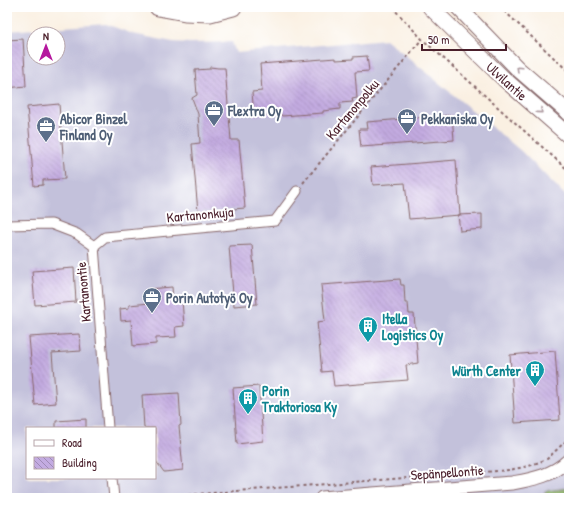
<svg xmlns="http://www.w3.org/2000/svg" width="576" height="505" viewBox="0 0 576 505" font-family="'Patrick Hand',sans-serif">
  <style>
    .industrial { fill: #c3c1db; fill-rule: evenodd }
    .forest { fill: url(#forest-firs); stroke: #686646 }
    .building { fill: url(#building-back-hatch) }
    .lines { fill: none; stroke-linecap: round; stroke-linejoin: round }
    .street-casing { stroke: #88686b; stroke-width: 11 }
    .secondary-casing { stroke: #88686b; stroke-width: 15 }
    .primary-casing { stroke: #88686b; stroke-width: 17 }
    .highway-casing { stroke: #88686b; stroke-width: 19 }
    .path { stroke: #88686b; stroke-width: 2; stroke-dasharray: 3 3; stroke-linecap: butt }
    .street { stroke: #fff; stroke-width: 9 }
    .secondary { stroke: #fff; stroke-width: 13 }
    .primary { stroke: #fff; stroke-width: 15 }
    .highway { stroke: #fff; stroke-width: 17 }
    .oneway { stroke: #ae9aa0 }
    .labels { text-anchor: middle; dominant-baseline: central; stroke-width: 4; stroke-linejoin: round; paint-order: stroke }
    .street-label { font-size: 14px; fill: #4a1f2b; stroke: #fff }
    .service-label { font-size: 14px; font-weight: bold; fill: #4e5e75; stroke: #fff; text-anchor: start }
    .culture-label { font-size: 14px; font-weight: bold; fill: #0d838f; stroke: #fff; text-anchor: start }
  </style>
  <defs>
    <pattern id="forest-firs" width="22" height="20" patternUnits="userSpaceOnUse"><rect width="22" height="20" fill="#85ac62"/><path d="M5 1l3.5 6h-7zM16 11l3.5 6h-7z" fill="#6f8b51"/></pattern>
    <pattern id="building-back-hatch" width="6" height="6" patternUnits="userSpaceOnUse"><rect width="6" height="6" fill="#c3abe1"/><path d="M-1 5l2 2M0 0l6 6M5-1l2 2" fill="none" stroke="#a08bb7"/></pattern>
  </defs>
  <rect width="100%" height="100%" fill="#fff"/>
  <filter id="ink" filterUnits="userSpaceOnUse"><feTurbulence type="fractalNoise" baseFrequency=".025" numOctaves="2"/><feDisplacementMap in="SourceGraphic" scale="8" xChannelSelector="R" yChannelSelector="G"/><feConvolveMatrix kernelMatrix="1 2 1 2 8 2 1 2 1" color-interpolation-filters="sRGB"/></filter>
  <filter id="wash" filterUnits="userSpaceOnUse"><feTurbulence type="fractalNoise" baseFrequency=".012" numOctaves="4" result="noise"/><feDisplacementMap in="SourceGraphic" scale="16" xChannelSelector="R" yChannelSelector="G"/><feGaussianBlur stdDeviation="0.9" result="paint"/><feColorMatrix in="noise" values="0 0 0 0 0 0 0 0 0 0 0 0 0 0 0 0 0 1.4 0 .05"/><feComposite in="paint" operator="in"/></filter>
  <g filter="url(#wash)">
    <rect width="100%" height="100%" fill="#faf0e2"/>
    <path class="industrial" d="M106 24 133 34 173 42 190 43 232 42 236 53 386 39 521 151 569 199V488L546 491 545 498H7V31ZM34 34H58V58H34ZM27 428H155V478H27Z"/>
    <path class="forest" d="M569 488V498H545V491Z"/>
    <g id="blocks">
      <path class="building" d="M23 39 26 86 7 88V40Z
        M367 56 369 71 355 72 357 98 352 99 353 102 340 103V109L323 111V113L282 116 281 114 254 116 252 92 262 91 260 64 336 58V60L353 59V57Z
        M210 67 218 68H225L231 140H239L245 208 198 212 192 144 200 143 198 114 192 98 197 95 195 70 210 69Z
        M59 104 65 179 43 180V185L34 186 27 107Z
        M452 115 454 140 361 147 359 129H368L367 122Z
        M456 160 460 215 409 219 405 183 373 185 371 167Z
        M482 214V229L460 231 458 215Z
        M252 245 257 304 234 306 229 246Z
        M74 268 76 302 35 305 32 271Z
        M400 279 401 285H404L405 303H408L409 314H414L418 363 406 365 408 380 334 386 332 371 322 372 317 322 325 321 321 285Z
        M172 287 173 301 182 300 184 326 175 327 176 337 156 338V344L133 346 131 320 121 321 120 309 129 308V305L150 303 149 289Z
        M79 334 81 351 52 353 56 403 35 405 29 337Z
        M555 351 560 420 515 423 510 355Z
        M259 386 263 441 237 444 233 388Z
        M179 393 181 425 179 426 183 470 164 472 155 460V428H144L142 395Z
        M86 419V428H56V421Z"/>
    </g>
  </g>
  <g filter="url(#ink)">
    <use href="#blocks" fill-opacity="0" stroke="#88686b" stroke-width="1"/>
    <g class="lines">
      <defs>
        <path id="street" d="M7 225 51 224 77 234 94 246 108 428
          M94 246 105 237 275 221 297 191
          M112 478 114 498"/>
        <path id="secondary" d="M322 498 512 483C534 479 552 476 569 460"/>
        <path id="primary" d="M430 7 504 79 569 136
          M458 7 517 68 569 113"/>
        <path id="highway" d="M158 7 185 12 210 13 233 7"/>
      </defs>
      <use href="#street" class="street-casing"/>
      <use href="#secondary" class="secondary-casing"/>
      <use href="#primary" class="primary-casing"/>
      <use href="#highway" class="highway-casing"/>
      <path class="path" d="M392 7 422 39 569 171
        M500 7 569 72
        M303 183 422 39
        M147 498 509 470 529 466 547 459 569 438"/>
      <use href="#street" class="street"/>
      <use href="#secondary" class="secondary"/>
      <use href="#primary" class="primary"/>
      <use href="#highway" class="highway"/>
    </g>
    <defs><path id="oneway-chevron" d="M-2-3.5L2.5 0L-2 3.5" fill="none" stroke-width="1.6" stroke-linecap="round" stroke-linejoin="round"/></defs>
    <g class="oneway">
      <use href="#oneway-chevron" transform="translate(519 69) rotate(-137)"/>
      <use href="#oneway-chevron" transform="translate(540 111) rotate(41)"/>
    </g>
  </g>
  <defs>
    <symbol id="office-pin" viewBox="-11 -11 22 30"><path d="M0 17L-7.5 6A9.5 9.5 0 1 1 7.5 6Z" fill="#5c6f8a" stroke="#fff"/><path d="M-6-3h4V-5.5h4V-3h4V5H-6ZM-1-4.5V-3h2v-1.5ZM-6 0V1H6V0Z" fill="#fff"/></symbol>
    <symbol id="building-pin" viewBox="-11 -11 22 30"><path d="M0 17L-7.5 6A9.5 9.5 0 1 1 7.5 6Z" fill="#0f9aa8" stroke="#fff"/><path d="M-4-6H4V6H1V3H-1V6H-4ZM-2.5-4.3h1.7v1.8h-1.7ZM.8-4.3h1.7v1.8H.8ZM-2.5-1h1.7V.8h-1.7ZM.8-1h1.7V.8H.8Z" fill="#fff"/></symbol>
  </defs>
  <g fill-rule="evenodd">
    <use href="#office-pin" x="203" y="99" width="22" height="30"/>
    <use href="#office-pin" x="396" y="107" width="22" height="30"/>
    <use href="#office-pin" x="35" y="115" width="22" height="30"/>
    <use href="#office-pin" x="141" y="286" width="22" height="30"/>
    <use href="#building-pin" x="357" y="315" width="22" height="30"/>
    <use href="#building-pin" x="524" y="359" width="22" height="30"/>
    <use href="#building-pin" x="237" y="387" width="22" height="30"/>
  </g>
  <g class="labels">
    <g class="street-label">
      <text transform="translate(507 81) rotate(42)">Ulvilantie</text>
      <text transform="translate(352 109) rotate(-50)">Kartanonpolku</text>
      <text transform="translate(200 214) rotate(-5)">Kartanonkuja</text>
      <text transform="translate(83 292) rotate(-95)">Kartanontie</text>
      <text transform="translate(447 472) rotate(-4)">Sepänpellontie</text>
    </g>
    <g class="service-label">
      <text x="228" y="110">Flextra Oy</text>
      <text x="60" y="118">Abicor Binzel<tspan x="60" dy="16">Finland Oy</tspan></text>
      <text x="421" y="118">Pekkaniska Oy</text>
      <text x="166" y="297">Porin Autotyö Oy</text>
    </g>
    <g class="culture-label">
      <text x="382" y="318">Itella<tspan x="382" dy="16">Logistics Oy</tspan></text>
      <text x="521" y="370" text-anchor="end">Würth Center</text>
      <text x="262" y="390">Porin<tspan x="262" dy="16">Traktoriosa Ky</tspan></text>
    </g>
  </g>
  <rect width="576" height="505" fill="none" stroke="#fff" stroke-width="24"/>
  <rect x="26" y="427" width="130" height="52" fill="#ffffff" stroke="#b7a5aa"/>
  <rect x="34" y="440" width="20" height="6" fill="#ffffff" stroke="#b7a5aa"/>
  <text x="62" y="447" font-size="12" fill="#4a1f2b">Road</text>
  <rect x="34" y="457" width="20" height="12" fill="url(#building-back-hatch)" stroke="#b7a5aa"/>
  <text x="62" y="467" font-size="12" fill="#4a1f2b">Building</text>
  <g transform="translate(46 46)"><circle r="19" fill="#ffffff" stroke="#b7a5aa"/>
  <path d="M0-3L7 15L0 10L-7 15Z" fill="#b5179e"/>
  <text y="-6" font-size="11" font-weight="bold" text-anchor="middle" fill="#4a1f2b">N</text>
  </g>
  <path d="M422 44v6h84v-6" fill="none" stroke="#4a1f2b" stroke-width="2"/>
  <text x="428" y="44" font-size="12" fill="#4a1f2b" stroke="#ffffff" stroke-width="3" paint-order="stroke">50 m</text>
</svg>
